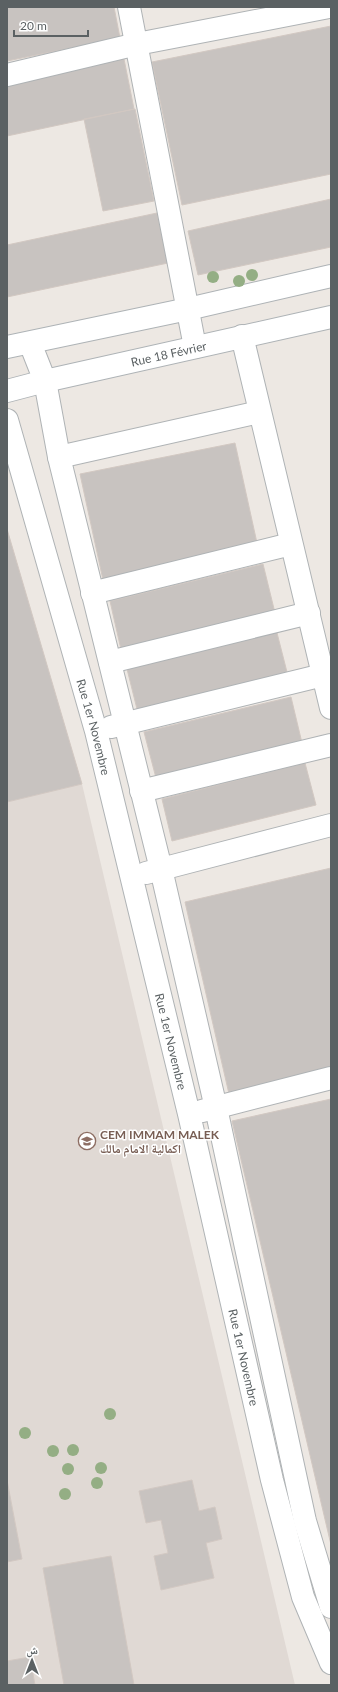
<svg xmlns="http://www.w3.org/2000/svg" width="338" height="1692" viewBox="0 0 338 1692" font-family="Lato,'Noto Naskh Arabic',sans-serif">
  <style>
    .education { fill: #e0d9d4; fill-rule: evenodd }
    .building { fill: #c8c3c0; stroke: #d2c8c2 }
    .lines { fill: none; stroke-linecap: round; stroke-linejoin: round }
    .street-casing { stroke: #afb3b5; stroke-width: 24 }
    .secondary-casing { stroke: #aeb3b6; stroke-width: 24 }
    .street { stroke: #fff; stroke-width: 22 }
    .secondary { stroke: #fff; stroke-width: 22 }
    .tree { fill: #94ae84 }
    .labels { text-anchor: middle; dominant-baseline: central; stroke-width: 3; stroke-linejoin: round; paint-order: stroke }
    .street-label { font-size: 12px; fill: #5b6163; stroke: #fff }
    .education-label { font-size: 12px; font-weight: bold; fill: #785e54; stroke: #fff; text-anchor: start }
  </style>
  <rect width="100%" height="100%" fill="#ede8e3"/>
  <path class="education" d="M82 784 295 1685H35L30 1657 7 1661V1562L22 1559 7 1480V802ZM192 1480 199 1511 215 1507 222 1539 206 1543 214 1578 161 1590 154 1556 168 1553 161 1520 146 1523 139 1491Z"/>
  <path class="building" d="M7 7H114L120 38 7 61Z
    M331 26V174L182 205 152 62Z
    M124 59 134 109 7 136V84Z
    M135 109 154 201 103 211 84 119Z
    M331 199V247L198 275 188 231Z
    M157 213 168 263 7 297V245Z
    M235 443 257 543 103 580 80 474Z
    M7 529 82 784 7 802Z
    M263 564 276 617 122 654 110 601Z
    M276 629 288 676 138 713 126 665Z
    M291 697 302 743 156 778 144 732Z
    M305 763 316 805 172 841 162 799Z
    M331 868V1068L229 1094 185 902Z
    M331 1099V1545L232 1121Z
    M7 1480 22 1559 7 1562Z
    M192 1480 199 1511 215 1507 222 1539 206 1543 214 1578 161 1590 154 1556 168 1553 161 1520 146 1523 139 1491Z
    M111 1556 134 1685H64L43 1568Z
    M30 1657 35 1685H7V1661Z"/>
  <g class="lines">
    <defs>
      <g id="street">
        <path d="M129 7 195 347"/>
        <path d="M7 75 137 44 329 7"/>
        <path d="M242 336 331 708"/>
        <path d="M30 343 45 381 59 457 161 869 216 1108 305 1521 331 1607"/>
        <path id="s1" d="M7 420 96 731 189 1114 272 1480 303 1597 331 1663"/>
        <path d="M59 457 259 412"/>
        <path d="M92 593 291 544"/>
        <path d="M110 662 309 613"/>
        <path d="M111 727 323 675"/>
        <path d="M141 791 331 745"/>
        <path d="M146 873 331 825"/>
        <path d="M202 1111 331 1078"/>
      </g>
      <g id="secondary">
        <path d="M7 347 188 309 331 276"/>
        <path id="s2" d="M7 391 45 381 331 317"/>
      </g>
    </defs>
    <use href="#street" class="street-casing"/>
    <use href="#secondary" class="secondary-casing"/>
    <use href="#street" class="street"/>
    <use href="#secondary" class="secondary"/>
  </g>
  <g class="tree">
    <circle cx="252" cy="275" r="6"/>
    <circle cx="213" cy="277" r="6"/>
    <circle cx="239" cy="281" r="6"/>
    <circle cx="110" cy="1414" r="6"/>
    <circle cx="25" cy="1433" r="6"/>
    <circle cx="73" cy="1450" r="6"/>
    <circle cx="53" cy="1451" r="6"/>
    <circle cx="101" cy="1468" r="6"/>
    <circle cx="68" cy="1469" r="6"/>
    <circle cx="97" cy="1483" r="6"/>
    <circle cx="65" cy="1494" r="6"/>
  </g>
  <defs>
    <symbol id="university-ring" viewBox="-11 -11 22 22"><circle r="9.5" fill="#fff" stroke="#8d6e63" stroke-width="1.5"/><path d="M0-5L7-2L0 1L-7-2ZM-4 1L0 2.5L4 1V4Q0 6-4 4Z" fill="#8d6e63"/></symbol>
  </defs>
  <g fill-rule="evenodd">
    <use href="#university-ring" x="77" y="1131" width="20" height="20"/>
  </g>
  <g class="labels">
    <g class="street-label">
      <text stroke="none"><textPath href="#s2" startOffset="166">Rue 18 Février</textPath></text>
      <text stroke="none"><textPath href="#s1" startOffset="319">Rue 1er Novembre</textPath></text>
      <text stroke="none"><textPath href="#s1" startOffset="643">Rue 1er Novembre</textPath></text>
      <text stroke="none"><textPath href="#s1" startOffset="967">Rue 1er Novembre</textPath></text>
    </g>
    <g class="education-label">
      <text x="100" y="1134">CEM IMMAM MALEK<tspan x="100" dy="14">اكمالية الامام مالك</tspan></text>
    </g>
  </g>
  <rect width="338" height="1692" fill="none" stroke="#5b6163" stroke-width="16"/>
  <g transform="translate(32 1660)" stroke="#ffffff" stroke-width="3" paint-order="stroke">
  <path d="M0-3L7 15L0 10L-7 15Z" fill="#5b6163"/>
  <text y="-6" font-size="11" font-weight="bold" text-anchor="middle" fill="#5b6163">ش</text>
  </g>
  <path d="M14 30v6h74v-6" fill="none" stroke="#5b6163" stroke-width="2"/>
  <text x="20" y="30" font-size="12" fill="#5b6163" stroke="#ffffff" stroke-width="3" paint-order="stroke">20 m</text>
</svg>
